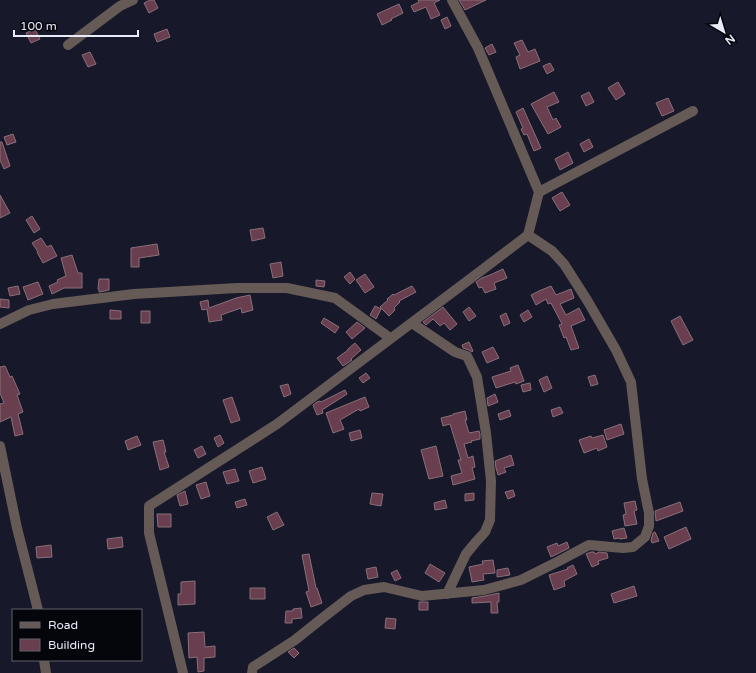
<svg xmlns="http://www.w3.org/2000/svg" width="756" height="673" viewBox="0 0 756 673" font-family="'Varela Round',sans-serif">
  <style>
    .building { fill: #693e4f; stroke: #896f78 }
    .lines { fill: none; stroke-linecap: round; stroke-linejoin: round }
    .minor { stroke: #665a56; stroke-width: 10 }
  </style>
  <rect width="100%" height="100%" fill="#17192b"/>
  <path class="building" d="M150 0H154L158 8 149 13 144 3Z
    M418 0H440L434 3 440 15 431 19 426 7 414 12 411 6 419 2Z
    M459 0H486L465 10Z
    M399 4 403 13 391 19 392 20 382 25 377 14Z
    M447 17 451 26 445 29 441 20Z
    M35 29 40 39 31 43 26 33Z
    M167 29 170 37 157 42 154 34Z
    M522 40 528 52 535 49 540 61 520 69 516 57 520 55 514 43Z
    M492 44 496 52 489 55 485 48Z
    M90 52 96 64 88 67 82 55Z
    M550 63 554 70 547 74 543 66Z
    M618 82 625 94 616 100 608 88Z
    M554 92 559 102 547 107 553 120 556 118 561 127 548 134 531 104Z
    M589 92 594 102 586 106 581 96Z
    M668 98 674 111 662 116 656 103Z
    M523 108 541 148 534 151 527 134 524 135 521 129 523 128 516 112Z
    M13 134 16 142 7 145 4 137Z
    M589 139 593 147 584 152 580 144Z
    M0 142H2L10 166 4 169 0 160Z
    M568 152 573 163 560 170 555 159Z
    M562 192 570 205 560 211 552 198Z
    M0 195 10 213 0 218Z
    M32 216 40 229 34 233 26 220Z
    M263 228 265 238 252 241 250 230Z
    M41 238 47 247 51 245 57 256 43 263 37 252H38L32 243Z
    M157 244 159 255 139 258V267H131V248Z
    M72 255 78 273H82V288H64L52 294 49 286 58 282 57 280 66 276 61 258Z
    M281 262 283 276 273 278 270 264Z
    M503 269 507 278 494 283 496 289 485 293 482 287 479 288 476 282 482 278 490 275Z
    M350 272 355 279 350 284 344 277Z
    M365 274 374 287 365 293 356 280Z
    M99 279H109V290L99 292V289H98Z
    M316 280 325 281 324 287 316 286Z
    M38 282 43 294 28 300 23 287Z
    M18 286 20 294 10 296 8 288Z
    M412 286 416 292 399 301 400 302 394 308 395 310 389 316 380 307 388 300 387 299 393 294 394 295Z
    M551 286 556 295 571 289 574 298 560 304 566 315 579 308 585 320 571 326 579 348 571 350 566 337 564 338 559 325 562 324 551 303 548 304 546 299 536 305 531 295 539 291Z
    M250 295 253 310 242 313 241 308 221 315 222 320 209 322 207 309 202 310 200 302 208 300 209 308 236 298Z
    M0 299 9 300V308L0 307Z
    M375 306 381 309 376 319 370 315Z
    M443 307 457 324 450 330 444 323 440 326 433 319 426 325 423 322Z
    M469 307 476 316 469 321 463 312Z
    M110 310 121 311V319H110Z
    M528 310 532 317 524 322 520 315Z
    M141 311H150V323H141Z
    M506 313 510 323 504 326 500 316Z
    M680 316 693 340 683 345 671 321Z
    M324 318 339 327 335 333 321 323Z
    M357 322 365 328 352 339 346 332Z
    M469 342 473 351 472 352 469 350 463 348 462 345Z
    M355 343 361 350 351 359 352 360 343 366 337 358 348 350V349Z
    M493 347 499 358 487 363 482 352Z
    M518 365 524 381 516 384 515 382 496 388 492 377 511 371 510 368Z
    M5 366 10 377 12 376 20 394 17 395 23 412 18 414 23 434 15 436 11 417 0 422V404L4 403 0 393V367Z
    M366 373 370 378 363 383 359 378Z
    M595 375 598 384 591 386 588 377Z
    M547 376 552 388 544 392 539 380Z
    M530 383 531 390 523 392 521 385Z
    M288 384 291 394 284 397 280 386Z
    M345 390 347 394 322 410 323 413 317 415 313 405 317 402 320 401 321 402Z
    M495 394 498 402 488 406 487 398Z
    M232 397 240 420 231 423 223 400Z
    M365 397 369 407 360 411 359 409 340 420 344 429 333 433 326 413Z
    M560 407 563 413 553 417 551 410Z
    M509 410 511 416 500 420 498 414Z
    M465 411 467 420H465L469 433 479 431 480 434V439L471 441 472 442 464 444 468 458 473 456 475 467 472 468 475 479 453 485 451 476 462 473 458 460H461L450 424 443 426 441 418 453 415V414Z
    M621 424 624 434 607 440 604 430Z
    M360 430 362 438 351 441 349 433Z
    M220 435 224 443 218 447 214 438Z
    M603 435 607 447 598 451 597 448 584 453 579 440 591 436 592 438Z
    M137 436 141 445 128 450 125 441Z
    M163 440 166 452H164L169 467 160 470 153 442Z
    M202 446 206 454 198 458 194 450Z
    M436 446 443 476 429 479 421 450Z
    M511 455 514 465 504 468 506 472 498 475 496 468 495 461Z
    M262 467 266 479 253 483 249 471Z
    M235 469 239 481 227 484 223 472Z
    M206 482 210 496 201 499 196 485Z
    M513 490 515 496 508 499 505 492Z
    M185 491 188 504 180 506 177 495Z
    M372 493 383 494 381 506 370 504Z
    M474 493V500L465 501V494Z
    M245 499 247 505 237 508 235 502Z
    M445 500 447 508 435 510 434 503Z
    M635 501 637 510 634 511 637 524 625 526 623 515 626 514 624 503Z
    M680 502 683 511 656 521 655 511Z
    M277 512 284 525 273 530 267 517Z
    M157 514H171V527H158Z
    M686 527 691 539 669 549 664 537Z
    M624 528 627 538 620 539V538L614 539 612 531Z
    M655 532 659 541 652 543 651 540 653 533Z
    M122 537 123 547 108 549 107 539Z
    M567 542 569 548 551 557 547 547 557 543 558 546Z
    M51 545 52 557 37 558 36 547Z
    M591 552H594L595 554 599 552 607 553 608 558 598 561 599 564 592 567 586 554Z
    M309 554 316 588H317L322 603 311 607 306 592 309 591 302 555Z
    M493 560 495 573 483 574 484 580 472 582 469 567 483 564 482 561Z
    M430 564 445 573 439 582 425 573Z
    M573 565 577 574 564 581 565 586 554 590 549 575 568 569 567 568Z
    M376 567 378 577 368 579 366 569Z
    M508 568 510 575 497 577V570Z
    M397 570 401 578 395 581 391 573Z
    M195 581V604L178 605V594H181V582Z
    M634 586 637 596 614 603 611 594Z
    M250 588H265V599H250Z
    M499 593V602H497L498 613H491V602L472 603V598L485 596Z
    M419 602H428V610H419Z
    M301 608 302 618 292 619V623H285L286 611H293V609Z
    M386 618 396 619 395 629 385 628Z
    M204 632 205 647 215 646V657L204 658V671L198 672 197 657 189 658 188 633Z
    M294 648 299 653 294 658 288 652Z"/>
  <g class="lines">
    <path class="minor" d="M452 0 478 48 539 192
      M68 45 120 6 133 0
      M412 323 455 352 467 356 477 377 486 433 491 481 490 520 485 532 475 543 466 554 447 594
      M0 324 29 310 53 304 134 294 237 288H287L335 298 390 338
      M0 446 17 528 38 610
      M44 660 46 673
      M183 673 149 533V506L277 424 474 276 528 235 539 192 693 111
      M252 673 253 667 295 640 320 620 351 596 364 590 384 587 422 596 484 590 521 580 559 561 589 545 623 548 633 547 645 537 649 526V513L642 479 631 382 616 350 587 300 564 264 552 251 528 235"/>
  </g>
  <rect x="12" y="609" width="130" height="52" fill="#05050c" stroke="#60616a"/>
  <rect x="20" y="622" width="20" height="6" fill="#665a56" stroke="#60616a"/>
  <text x="48" y="629" font-size="12" fill="#e8ebf8">Road</text>
  <rect x="20" y="639" width="20" height="12" fill="#693e4f" stroke="#60616a"/>
  <text x="48" y="649" font-size="12" fill="#e8ebf8">Building</text>
  <g transform="translate(724 32) rotate(142)" stroke="#05050c" stroke-width="3" paint-order="stroke">
  <path d="M0-3L7 15L0 10L-7 15Z" fill="#e8ebf8"/>
  <text y="-6" font-size="11" font-weight="bold" text-anchor="middle" fill="#e8ebf8">N</text>
  </g>
  <path d="M14 30v6h124v-6" fill="none" stroke="#e8ebf8" stroke-width="2"/>
  <text x="20" y="30" font-size="12" fill="#e8ebf8" stroke="#05050c" stroke-width="3" paint-order="stroke">100 m</text>
</svg>
